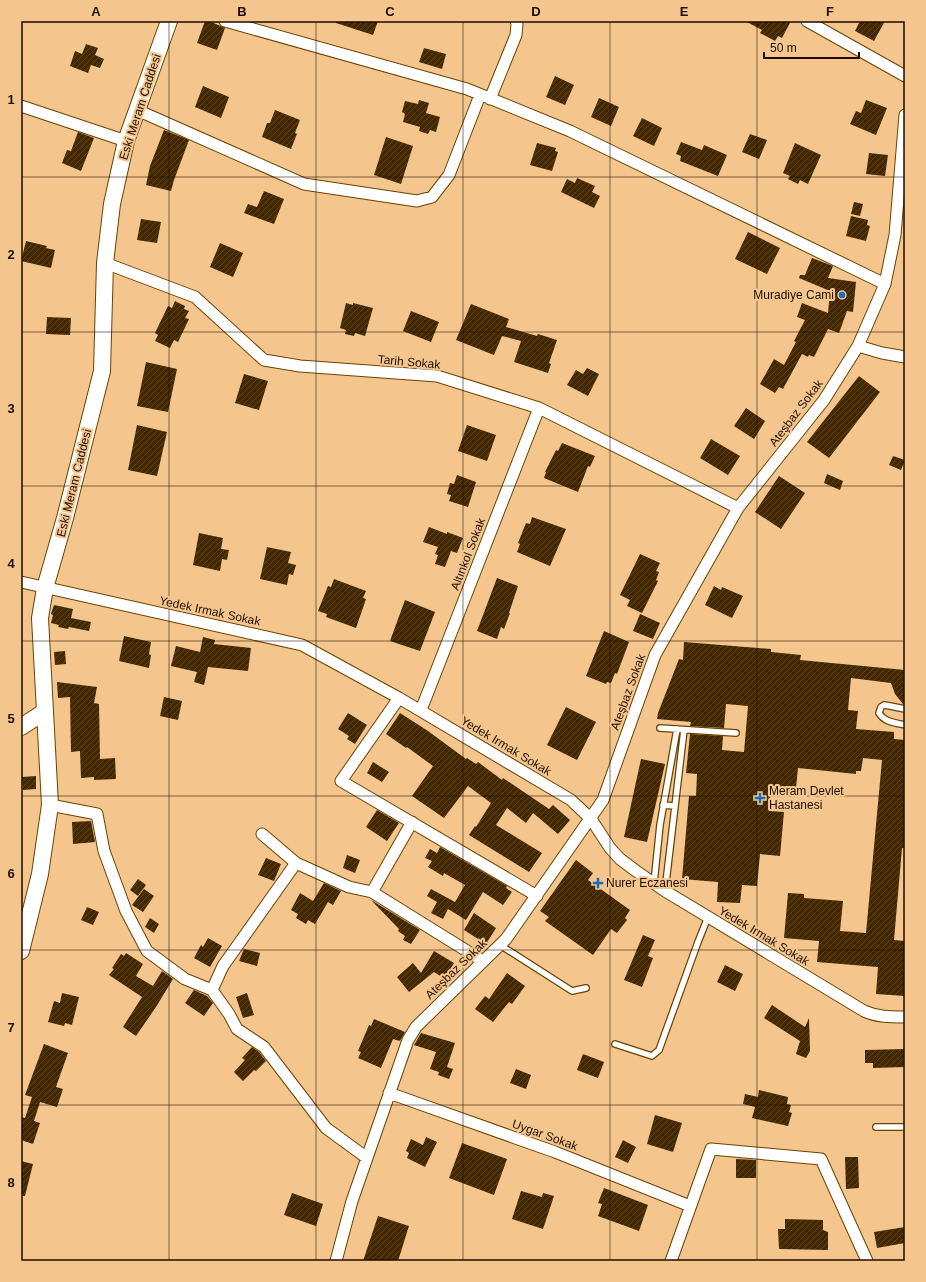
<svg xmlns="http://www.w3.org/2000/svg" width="926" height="1282" viewBox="0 0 926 1282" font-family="Arial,sans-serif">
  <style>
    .building { fill: url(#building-hatch) }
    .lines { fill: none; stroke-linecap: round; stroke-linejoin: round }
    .lane-casing { stroke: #6a4300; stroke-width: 8 }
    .street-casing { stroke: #6a4300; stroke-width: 13 }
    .secondary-casing { stroke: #6a4300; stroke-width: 18 }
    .lane { stroke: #fff; stroke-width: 5.5 }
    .street { stroke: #fff; stroke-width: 11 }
    .secondary { stroke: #fff; stroke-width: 16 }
    .grid { fill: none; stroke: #1d0d00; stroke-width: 1; stroke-opacity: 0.55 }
    .poi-dot { fill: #1a6dbc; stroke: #f4c68d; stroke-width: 1.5 }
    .labels { text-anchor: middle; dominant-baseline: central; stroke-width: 4; stroke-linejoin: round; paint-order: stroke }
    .street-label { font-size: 12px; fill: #1d0d00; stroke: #f4c68d }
    .poi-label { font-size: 12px; fill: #1d0d00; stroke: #f4c68d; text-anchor: start }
    .neatline { fill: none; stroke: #1d0d00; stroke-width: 1.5 }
    .grid-label { font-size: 13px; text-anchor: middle; font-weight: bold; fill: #1d0d00 }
  </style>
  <defs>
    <pattern id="building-hatch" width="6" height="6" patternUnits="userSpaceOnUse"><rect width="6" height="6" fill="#432800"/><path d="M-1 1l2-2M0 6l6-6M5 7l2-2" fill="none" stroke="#5b4424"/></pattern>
  </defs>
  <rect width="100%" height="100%" fill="#f4c68d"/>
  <path class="building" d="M205 21H209L225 28 217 50 197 43Z
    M336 21H378L373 35 336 23Z
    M745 21H791L782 38 778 36 775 41 760 33 762 30Z
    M860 21H885L874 41 855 31Z
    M86 44 98 48 95 55 104 59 100 68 91 65 88 73 70 66 75 51 82 54Z
    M424 48 446 54 442 69 419 62Z
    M555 76 574 85 565 105 546 97Z
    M203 86 229 97 221 118 195 107Z
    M599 98 619 107 611 126 591 117Z
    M419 100 429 103 426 113 440 117 436 132 430 130 428 134 419 131 420 127 403 122 405 114 402 112 405 101 418 104Z
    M866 100 887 108 876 135 850 124 856 111 861 113Z
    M275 110 300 120 295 133 297 134 291 149 262 137 267 123H270Z
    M642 118 662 128 654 146 633 136Z
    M164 130 189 140 174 180 171 191 146 185 150 166Z
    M78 132 94 138 81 171 62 163 67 150 71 151Z
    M750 134 767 140 759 159 742 152Z
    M386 137 413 146 401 184 374 175Z
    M681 142 702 150 704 145 727 155 718 176 680 161 681 156 676 154Z
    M537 143 556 148 555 151 558 152 552 171 530 165Z
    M795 143 821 155 808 184 800 180 798 184 788 179 790 176 783 173Z
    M869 153 888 155 885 176 866 174Z
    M577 178 595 186 592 192 600 196 594 208 561 192 567 179 575 183Z
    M264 191 284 199 274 224 244 213 248 204 257 207Z
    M854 202 863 204 860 216 851 214Z
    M851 216 868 220 867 225 870 226 866 241 846 236Z
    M141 219 161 222 157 243 137 240Z
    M748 232 780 248 767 274 735 259Z
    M26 241 47 246 46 248 55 250 51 268 21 261Z
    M220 243 243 253 233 277 210 267Z
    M812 258 833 266 828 278 856 282 853 312 847 311 839 333 828 329 814 357 809 355 808 357 802 354 783 389 779 387 775 393 760 384 774 359 784 365 796 342 794 341 805 320 797 317 802 303 828 313 830 291 799 278 800 275H805Z
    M175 301 185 306 184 309 189 311 185 318 189 319 178 342 174 340 170 348 155 341 158 335 155 333 168 306 172 308Z
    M346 303 353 305V303L373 308 365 336 355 333 354 336 345 334 346 330 340 328Z
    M471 304 509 319 506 327 537 336 538 334 557 340 549 363 551 364 548 373 514 362 521 341 502 336 494 355 456 340Z
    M411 311 439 322 431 342 403 331Z
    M47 317 71 318 70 335 46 334Z
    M146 362 177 369 168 412 137 406Z
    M587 368 599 374 588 396 567 385 576 370 583 374Z
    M244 374 268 381 259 410 235 403Z
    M859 376 880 392 829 458 807 442Z
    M746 408 765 421 754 439 734 426Z
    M137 425 167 432 157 476 128 470Z
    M467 425 496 435 487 461 458 451Z
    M711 439 740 456 728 475 700 458Z
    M562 443 595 456 590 467 588 466 578 492 544 478 546 472H545L556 450 558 451Z
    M893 456 905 460 901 470 889 465Z
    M827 474 843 481 840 490 824 483Z
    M457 475 476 482 468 507 449 501 451 495 447 494 450 483 454 484Z
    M779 476 805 493 781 529 755 512Z
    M532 517 566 529 550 566 517 552 520 544 518 543 526 523 530 524Z
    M429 527 447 534V532L463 538 457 553 451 551 445 567 435 564 438 555 435 554 438 547 423 542Z
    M199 533 223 538 221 549 229 550 227 560 222 559 220 571 193 565Z
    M267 547 291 552 288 563 296 565 293 575 289 574 287 585 260 579Z
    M640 554 660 563 656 571 659 572 656 580 658 581 642 613 627 606 630 600 620 595Z
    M497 578 518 586 509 613H510L504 629 501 627 497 639 477 631Z
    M334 579 366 591 363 598 366 599 356 628 326 617 327 614 318 611 328 586 331 587Z
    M714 586 721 590 722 587 743 596 732 618 705 605Z
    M405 600 435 612 420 651 390 641Z
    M54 605 73 609 71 618 91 622 89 631 69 627 68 629 58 627 59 625 51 623 53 615 51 614Z
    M640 614 660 623 653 639 633 631Z
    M604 631 629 642 617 674 615 673 611 683 607 682 606 684 586 676Z
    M124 636 151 642 149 654 151 655 149 668 119 661Z
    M203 637 215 640 214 644 251 648 248 671 208 667 204 685 194 682 197 672 171 666 176 646 200 652Z
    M684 642 771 649V652L801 655 800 660 905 670V705L903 704 895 694 891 683 851 678 848 710 858 711 856 729 894 732V739L905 740V848H902L894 940 905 941V996L876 994 878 967 817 962 819 941 784 938 788 893 804 894V898L843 901 840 931 866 933 882 760 863 758 861 771H856V774L798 768 796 788 771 786 769 811 784 812 780 856 760 854 757 886 742 885 740 903 717 902 718 882 682 879 689 796H696L697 774 686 773 690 734 723 736 722 750 744 752 748 706 726 704 724 728 690 726 691 722 657 719 658 713 679 659 683 660Z
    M65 651 66 664 55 665 54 652Z
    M57 682 97 687 94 703 99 704 100 759 115 758 116 779 94 780V777L81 778 80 751 71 752 70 697 58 698Z
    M164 697 182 701 178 720 160 716Z
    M566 707 596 722 577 760 547 745Z
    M348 713 367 725 355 744 347 739 349 736 338 729Z
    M400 713 428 731 466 759 467 758 476 764 478 762 502 780 503 778 549 809 553 805 570 820 558 834 533 813 526 823 507 808 496 825 542 853 529 872 469 835 475 826 476 827 491 803 468 786 444 818 412 796 433 766 407 747 406 748 386 734Z
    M641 759 665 764 647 842 624 837Z
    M373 762 389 772 382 782 367 773Z
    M36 776V789L23 790 22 777Z
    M377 810 399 823 387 841 366 827Z
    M91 821 95 842 73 844 72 822Z
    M440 847 507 886 506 888 512 892 503 905 483 892 466 920 448 909 443 919 431 913 437 902 427 896 431 889 455 902 465 885 444 873 443 876 428 867 432 861 425 858 430 849 437 853Z
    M347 855 360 860 355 873 343 868Z
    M266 858 281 864 274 881 258 875Z
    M576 860 593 873 588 880 630 910 625 918 627 920 617 933 611 929 593 955 545 921 549 917 540 911Z
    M138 879 146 885 138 896 130 890Z
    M324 883 341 891 333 905 328 902 315 924 308 920 306 924 296 918 298 914 291 910 300 893 313 901Z
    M144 889 154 896 143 912 132 905Z
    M371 900 420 930 411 944 403 940 405 936 398 931 399 929Z
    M87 907 99 912 93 925 81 920Z
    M474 913 496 928 486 944 464 930Z
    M150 918 159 924 154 933 145 927Z
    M643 935 655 940 648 956 653 958 642 987 624 980Z
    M208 938 222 946 210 967 194 958 201 945 203 947Z
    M244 949 260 953 257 966 239 961Z
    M434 951 454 963 445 979 434 972 409 992 397 977 413 963 421 973Z
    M126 953 143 964 136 976 153 986 162 971 173 979 156 1007 136 1036 123 1027 142 997 109 975 114 969 112 968 121 954 124 956Z
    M725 965 743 974 735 991 717 982Z
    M507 973 525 986 512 1004 509 1002 493 1022 475 1009 485 996 489 999Z
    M194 990 207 996 213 1003 204 1016 185 1003Z
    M62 993 79 997 72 1025 65 1023 64 1026 48 1022 54 1001 60 1003Z
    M247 993 254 1015 243 1018 236 997Z
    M772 1005 805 1027 809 1018 810 1051 806 1058 796 1054 800 1041 764 1018Z
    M374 1019 405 1032 400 1041 393 1039 381 1068 358 1058 361 1052 358 1051 369 1025 371 1026Z
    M421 1033 455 1043 447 1067 453 1069 449 1079 438 1075 439 1072 430 1069 436 1052 414 1045Z
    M44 1044 68 1053 56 1087 63 1089 57 1107 40 1102 34 1121 40 1123 33 1144 21 1140V1117L25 1118 32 1097 25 1095Z
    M252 1047 259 1052 266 1061 256 1071 254 1070 243 1081 234 1072 245 1060 242 1058Z
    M905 1049V1067L873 1068V1063H865V1050Z
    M583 1054 604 1062 598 1078 577 1070Z
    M516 1069 531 1075 526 1089 510 1083Z
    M759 1090 788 1097 787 1104 791 1105 789 1112 792 1113 788 1126 752 1118 755 1107 743 1104 745 1094 758 1097Z
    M655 1115 682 1123 673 1152 647 1144Z
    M426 1137 437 1142 425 1167 407 1158 409 1153 406 1151 411 1139 423 1145Z
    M623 1140 636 1147 628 1163 615 1157Z
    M462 1143 507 1159 494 1195 449 1178Z
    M845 1157H858L859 1188 846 1189Z
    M736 1159 756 1160V1178H736Z
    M21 1161 33 1164 25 1196H21Z
    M604 1188 648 1205 639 1231 598 1216 602 1204 598 1203Z
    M521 1191 542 1197 543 1193 554 1196 543 1229 512 1219Z
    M292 1193 323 1204 316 1226 284 1215Z
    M378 1216 409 1226 398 1261H363Z
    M785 1219 823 1220V1230L828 1232V1250L779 1249 778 1229H785Z
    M905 1227V1243L877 1248 874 1232Z"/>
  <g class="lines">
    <defs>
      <path id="lane" d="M905 709 890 706 884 705 881 707 879 713C884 722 896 723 905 725
        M660 728 736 733
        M663 805 675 806
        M654 883 660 825 677 729
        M665 891 684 730
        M500 945 572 991 586 988
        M615 1044 652 1056 659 1050 698 942 708 917
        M876 1127H905"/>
      <path id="street" d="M225 21 467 89 570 131 885 284
        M807 21 905 76
        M490 99 516 35 517 24 516 21
        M21 106 126 141
        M137 110 304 184 417 201 432 197 449 175 480 95
        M105 263 195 297 264 360 300 366 437 376 539 408 738 508
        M858 346 882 353 905 357
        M21 582 302 645 399 698 571 800 591 819 610 848 620 859 636 871 665 891 864 1011C877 1017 890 1017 905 1017
        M399 698 341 781 537 896
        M421 710 539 408
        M50 805 97 814 104 851 126 911 147 951 185 979 212 990
        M412 822 372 892 483 961
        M262 834 296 863 223 966 212 990 229 1014 237 1029 264 1047 326 1128 367 1158
        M296 863 349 887 372 892
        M389 1093 555 1152 690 1206
        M336 1261 352 1201 408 1040 416 1027 506 939 603 800 655 655 738 508 824 400 858 346 885 284 895 235 905 115
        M671 1261 711 1149 821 1159 867 1261"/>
      <path id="secondary" d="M21 727 44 712
        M21 951 40 874 50 805 40 618 45 588 65 518 102 371 105 263 112 204 126 141 169 21"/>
    </defs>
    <use href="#lane" class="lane-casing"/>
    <use href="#street" class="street-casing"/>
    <use href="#secondary" class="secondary-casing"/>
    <use href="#lane" class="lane"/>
    <use href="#street" class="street"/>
    <use href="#secondary" class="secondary"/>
  </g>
  <path class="grid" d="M169 21V1261M316 21V1261M463 21V1261M610 21V1261M757 21V1261M21 177H905M21 332H905M21 486H905M21 641H905M21 796H905M21 950H905M21 1105H905"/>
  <g class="poi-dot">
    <circle cx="842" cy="295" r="4"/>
    <path d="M758 792h4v4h4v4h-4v4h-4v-4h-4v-4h4z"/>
    <path d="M596 877h4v4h4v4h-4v4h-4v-4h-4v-4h4z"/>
  </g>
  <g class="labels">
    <g class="street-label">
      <text transform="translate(140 107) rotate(-72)">Eski Meram Caddesi</text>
      <text transform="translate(409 362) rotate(5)">Tarih Sokak</text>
      <text transform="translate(796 413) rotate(-53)">Ateşbaz Sokak</text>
      <text transform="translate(74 483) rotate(-76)">Eski Meram Caddesi</text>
      <text transform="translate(468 554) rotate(-69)">Altınkol Sokak</text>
      <text transform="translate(210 611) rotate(12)">Yedek Irmak Sokak</text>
      <text transform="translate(628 692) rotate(-70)">Ateşbaz Sokak</text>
      <text transform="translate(506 746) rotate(31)">Yedek Irmak Sokak</text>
      <text transform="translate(764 936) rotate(31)">Yedek Irmak Sokak</text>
      <text transform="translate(456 969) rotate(-44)">Ateşbaz Sokak</text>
      <text transform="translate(545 1135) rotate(20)">Uygar Sokak</text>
    </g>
    <g class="poi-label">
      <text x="834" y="295" text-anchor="end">Muradiye Cami</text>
      <text x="769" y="791">Meram Devlet<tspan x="769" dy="14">Hastanesi</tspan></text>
      <text x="606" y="883">Nurer Eczanesi</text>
    </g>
  </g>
  <rect width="926" height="1282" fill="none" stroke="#f4c68d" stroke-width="44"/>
  <path d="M764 52v6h95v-6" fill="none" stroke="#1d0d00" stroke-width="2"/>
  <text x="770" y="52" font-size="12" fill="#1d0d00" stroke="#f4c68d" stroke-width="3" paint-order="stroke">50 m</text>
  <rect x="22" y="22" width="882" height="1238" class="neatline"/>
  <g class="grid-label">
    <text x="96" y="16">A</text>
    <text x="242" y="16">B</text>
    <text x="390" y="16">C</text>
    <text x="536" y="16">D</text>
    <text x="684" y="16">E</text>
    <text x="830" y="16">F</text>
    <text x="11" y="104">1</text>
    <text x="11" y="259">2</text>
    <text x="11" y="413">3</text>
    <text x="11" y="568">4</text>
    <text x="11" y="723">5</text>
    <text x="11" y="878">6</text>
    <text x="11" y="1032">7</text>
    <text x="11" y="1187">8</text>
  </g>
</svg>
